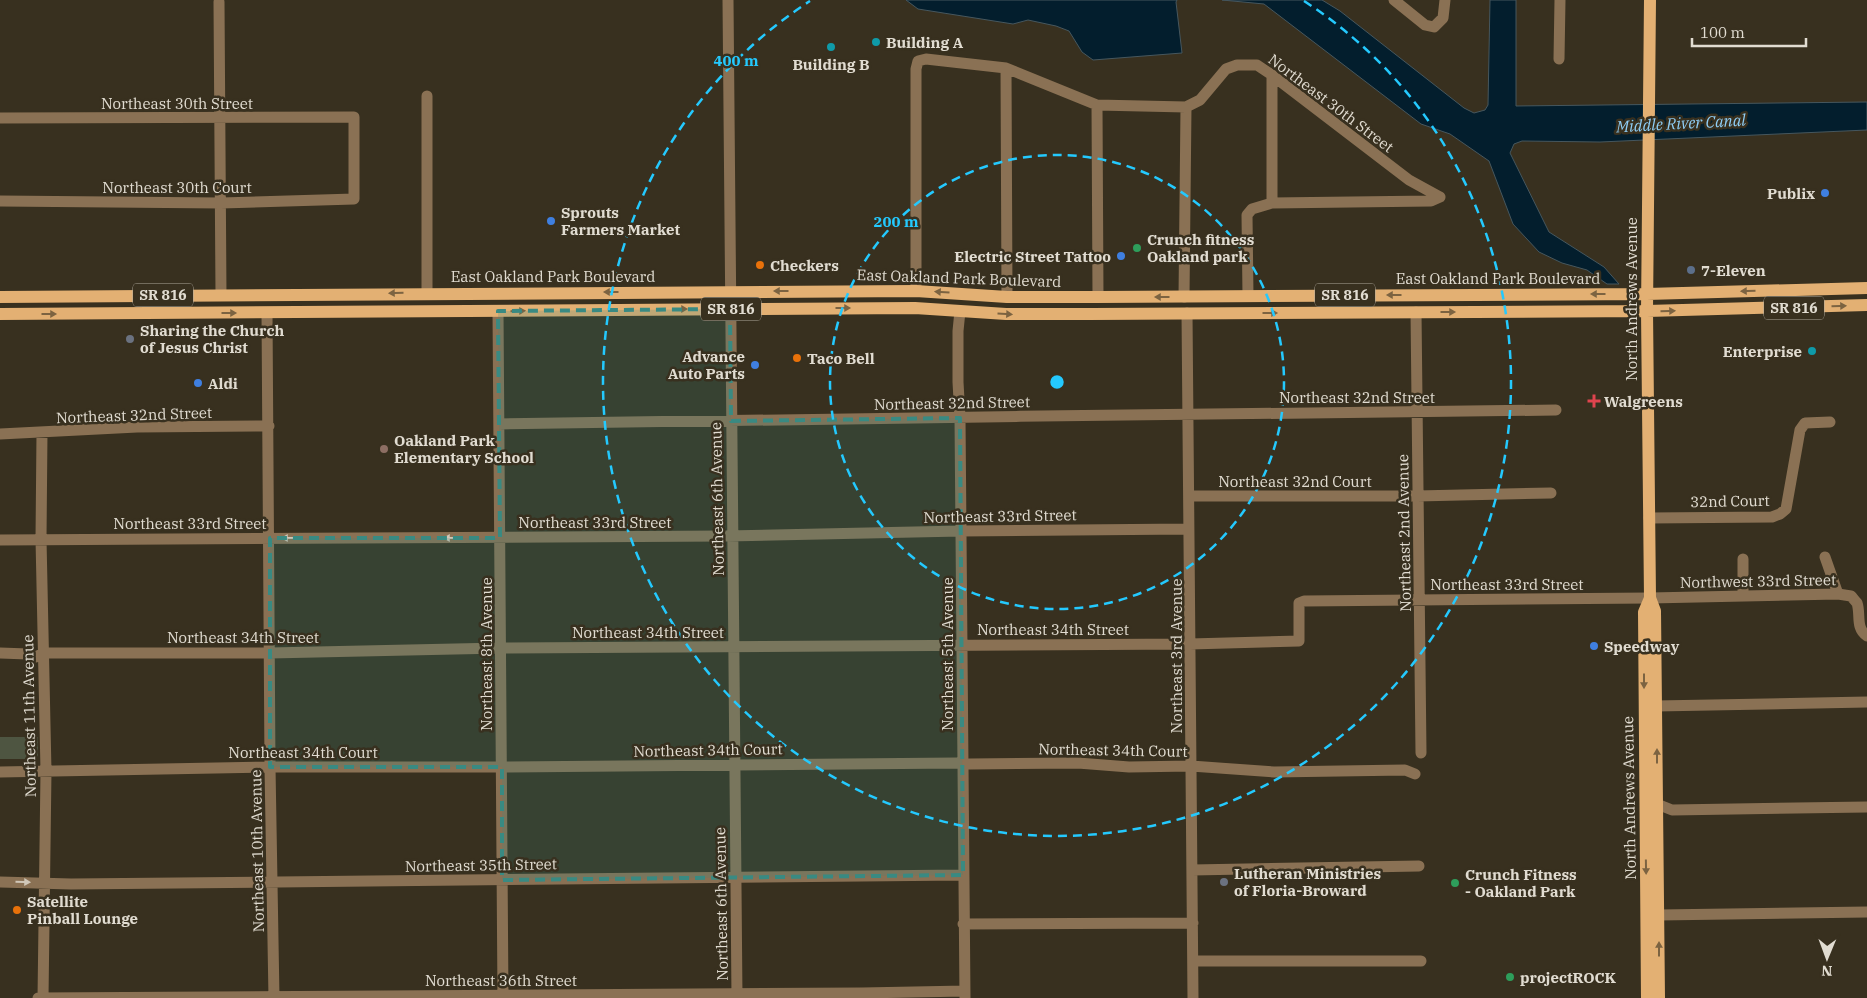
<svg xmlns="http://www.w3.org/2000/svg" width="1867" height="998" viewBox="0 0 1867 998" font-family="'IBM Plex Serif',serif">
  <style>
    .green { fill: #4e5541 }
    .water { fill: #031e2d; stroke: #46575e }
    .lines { fill: none; stroke-linecap: round; stroke-linejoin: round }
    .minor { stroke: #8a7154; stroke-width: 11 }
    .major { stroke: #e3b073; stroke-width: 12 }
    .oneway { fill: #7c6341 }
    .oneway2 { fill: #d0c7b8 }
    .marked { fill: #398a82; fill-opacity: 0.2; stroke: #398a82; stroke-width: 4; stroke-dasharray: 10 6; stroke-linejoin: round }
    .ring { fill: none; stroke: #24c9fe; stroke-width: 2.5; stroke-dasharray: 9 6 }
    .culture-dot { fill: #0f9aa8; stroke: #38301f; stroke-width: 2 }
    .shop-dot { fill: #3f7fe0; stroke: #38301f; stroke-width: 2 }
    .leisure-dot { fill: #2e9e5b; stroke: #38301f; stroke-width: 2 }
    .food-dot { fill: #e8710a; stroke: #38301f; stroke-width: 2 }
    .service-dot { fill: #5c6f8a; stroke: #38301f; stroke-width: 2 }
    .worship-dot { fill: #6b7280; stroke: #38301f; stroke-width: 2 }
    .health-dot { fill: #e0444e; stroke: #38301f; stroke-width: 2 }
    .education-dot { fill: #8d6e63; stroke: #38301f; stroke-width: 2 }
    .labels { text-anchor: middle; dominant-baseline: central; stroke-width: 5; stroke-linejoin: round; paint-order: stroke }
    .shield { fill: #38301f; stroke: #aea89c; stroke-width: 1 }
    .shield-label { font-size: 14px; font-weight: bold; fill: #e1dcd1 }
    .poi-label { font-size: 15px; font-weight: bold; fill: #e1dcd1; stroke: #38301f; text-anchor: start }
    .street-label { font-size: 15px; fill: #e1dcd1; stroke: #38301f }
    .water-label { font-size: 16px; font-style: italic; fill: #8fcef6; stroke: #38301f }
    .centre { fill: #24c9fe; stroke: #38301f; stroke-width: 2.5 }
    .ring-label { font-size: 15px; text-anchor: middle; font-weight: bold; fill: #24c9fe; stroke: #38301f; stroke-width: 5; stroke-linejoin: round; paint-order: stroke }
  </style>
  <rect width="100%" height="100%" fill="#38301f"/>
  <path class="green" d="M0 737H38V756L34 759H0Z"/>
  <path class="water" d="M906 0H1177L1176 2 1182 53 1093 60 1082 52 1069 31 1056 26 1028 20 1013 24 918 9Z
    M1222 0H1322L1340 11 1464 108 1474 113 1485 110 1488 105 1490 0H1516V106L1867 102V130L1600 142 1522 141 1514 144 1510 153 1549 232 1604 267 1619 284H1607L1587 270 1562 263 1539 252 1513 224 1489 161 1450 134 1421 124 1264 4Z"/>
  <g class="lines">
    <path class="minor" d="M728 0 737 998
      M1394 0 1425 25 1434 27 1443 18 1445 0
      M219 2 221 295
      M1559 59 1560 0
      M1006 68 1007 297
      M427 96V293
      M1097 105 1098 297
      M0 118 354 117V199L221 203 0 201
      M1272 203V75
      M916 291V69L918 61 926 59 1006 68 1097 105 1186 107 1200 100 1226 69 1237 65H1257L1272 75 1409 180 1440 197
      M1248 296 1247 215 1252 209 1272 203 1431 201 1440 197
      M1184 297 1186 107
      M498 311 503 998
      M960 311 958 331V382L960 418 965 998
      M1416 312C1417 459 1420 606 1421 753
      M267 313 270 767 274 998
      M1187 313 1193 998
      M499 424C851 419 1204 413 1556 410
      M42 433 41 539 46 771 43 998
      M0 434 137 427 269 426
      M1189 496H1417L1551 493
      M1649 518 1772 517 1780 514 1786 509 1800 430 1805 423 1830 422
      M0 540 726 536 961 531 1189 529
      M1825 557 1838 594
      M1743 596V559
      M0 653 28 654 36 657 43 653H270L501 648 1190 644 1299 641V603L1304 601 1650 598 1838 594 1851 596C1852 597 1856 602 1857 603 1861 614 1855 628 1867 636
      M1656 706 1867 702
      M0 772 270 767H502L957 763 970 764 1078 763 1129 767 1191 766 1274 772 1405 770 1415 774
      M1650 805 1657 804 1672 810 1867 807
      M1192 870 1419 866
      M0 882 71 884 963 875
      M1659 915 1867 912
      M963 924 1193 923
      M1193 961H1421
      M38 998 862 993 965 991"/>
    <path class="major" d="M1650 0 1647 311 1650 598 1655 611 1659 998
      M0 297 916 291 1007 297H1098L1647 294 1867 288
      M0 314 915 308 1006 314H1092L1647 311 1867 305
      M1647 998 1644 612 1650 598"/>
  </g>
  <defs><path id="oneway-solid" d="M-6-.8H1V-3.2L6.5 0L1 3.2V.8H-6Z" transform="scale(1.25)"/></defs>
  <g class="oneway">
    <use href="#oneway-solid" transform="translate(781 291) rotate(180)"/>
    <use href="#oneway-solid" transform="translate(1748 291) rotate(179)"/>
    <use href="#oneway-solid" transform="translate(611 292) rotate(180)"/>
    <use href="#oneway-solid" transform="translate(942 292) rotate(-176)"/>
    <use href="#oneway-solid" transform="translate(396 293) rotate(179)"/>
    <use href="#oneway-solid" transform="translate(1598 294) rotate(180)"/>
    <use href="#oneway-solid" transform="translate(1394 295) rotate(180)"/>
    <use href="#oneway-solid" transform="translate(1162 297) rotate(180)"/>
    <use href="#oneway-solid" transform="translate(1839 306) rotate(-2)"/>
    <use href="#oneway-solid" transform="translate(843 308)"/>
    <use href="#oneway-solid" transform="translate(680 309)"/>
    <use href="#oneway-solid" transform="translate(518 311) rotate(-1)"/>
    <use href="#oneway-solid" transform="translate(1668 311) rotate(-2)"/>
    <use href="#oneway-solid" transform="translate(1448 312)"/>
    <use href="#oneway-solid" transform="translate(229 313)"/>
    <use href="#oneway-solid" transform="translate(1270 313)"/>
    <use href="#oneway-solid" transform="translate(49 314)"/>
    <use href="#oneway-solid" transform="translate(1005 314) rotate(3)"/>
    <use href="#oneway-solid" transform="translate(1644 681) rotate(90)"/>
    <use href="#oneway-solid" transform="translate(1657 756) rotate(-90)"/>
    <use href="#oneway-solid" transform="translate(1646 867) rotate(89)"/>
    <use href="#oneway-solid" transform="translate(1659 949) rotate(-90)"/>
  </g>
  <g class="oneway2">
    <use href="#oneway-solid" transform="translate(289 538) rotate(-180)"/>
    <use href="#oneway-solid" transform="translate(451 538) rotate(180)"/>
    <use href="#oneway-solid" transform="translate(23 882) rotate(1)"/>
  </g>
  <path class="marked" d="M730 309 731 421 960 418 963 875 502 880V767H270V538H500L498 311Z"/>
  <g class="ring">
    <circle cx="1057" cy="382" r="227"/>
    <path d="M1304 1A454 454 0 1 1 810 1"/>
  </g>
  <g class="culture-dot">
    <circle cx="876" cy="42" r="5"/>
    <circle cx="831" cy="47" r="5"/>
    <circle cx="1812" cy="351" r="5"/>
  </g>
  <g class="shop-dot">
    <circle cx="1825" cy="193" r="5"/>
    <circle cx="551" cy="221" r="5"/>
    <circle cx="1121" cy="256" r="5"/>
    <circle cx="755" cy="365" r="5"/>
    <circle cx="198" cy="383" r="5"/>
    <circle cx="1594" cy="646" r="5"/>
  </g>
  <g class="leisure-dot">
    <circle cx="1137" cy="248" r="5"/>
    <circle cx="1455" cy="883" r="5"/>
    <circle cx="1510" cy="977" r="5"/>
  </g>
  <g class="food-dot">
    <circle cx="760" cy="265" r="5"/>
    <circle cx="797" cy="358" r="5"/>
    <circle cx="17" cy="910" r="5"/>
  </g>
  <circle class="service-dot" cx="1691" cy="270" r="5"/>
  <g class="worship-dot">
    <circle cx="130" cy="339" r="5"/>
    <circle cx="1224" cy="882" r="5"/>
  </g>
  <path class="health-dot" d="M1591.5 393.5h5v5h5v5h-5v5h-5v-5h-5v-5h5z"/>
  <circle class="education-dot" cx="384" cy="449" r="5"/>
  <g class="labels">
    <g class="shield">
      <rect x="133" y="283.5" width="60" height="23" rx="4"/>
      <rect x="1315" y="283.5" width="60" height="23" rx="4"/>
      <rect x="1764" y="296.5" width="60" height="23" rx="4"/>
      <rect x="701" y="297.5" width="60" height="23" rx="4"/>
    </g>
    <g class="shield-label">
      <text x="163" y="295">SR 816</text>
      <text x="1345" y="295">SR 816</text>
      <text x="1794" y="308">SR 816</text>
      <text x="731" y="309">SR 816</text>
    </g>
    <g class="poi-label">
      <text x="886" y="42">Building A</text>
      <text x="831" y="64" text-anchor="middle">Building B</text>
      <text x="1815" y="193" text-anchor="end">Publix</text>
      <text x="561" y="212">Sprouts<tspan x="561" dy="17">Farmers Market</tspan></text>
      <text x="1147" y="239">Crunch fitness<tspan x="1147" dy="17">Oakland park</tspan></text>
      <text x="1111" y="256" text-anchor="end">Electric Street Tattoo</text>
      <text x="770" y="265">Checkers</text>
      <text x="1701" y="270">7-Eleven</text>
      <text x="140" y="330">Sharing the Church<tspan x="140" dy="17">of Jesus Christ</tspan></text>
      <text x="1802" y="351" text-anchor="end">Enterprise</text>
      <text x="745" y="356" text-anchor="end">Advance<tspan x="745" dy="17">Auto Parts</tspan></text>
      <text x="807" y="358">Taco Bell</text>
      <text x="208" y="383">Aldi</text>
      <text x="1604" y="401">Walgreens</text>
      <text x="394" y="440">Oakland Park<tspan x="394" dy="17">Elementary School</tspan></text>
      <text x="1604" y="646">Speedway</text>
      <text x="1234" y="873">Lutheran Ministries<tspan x="1234" dy="17">of Floria-Broward</tspan></text>
      <text x="1465" y="874">Crunch Fitness<tspan x="1465" dy="17">- Oakland Park</tspan></text>
      <text x="27" y="901">Satellite<tspan x="27" dy="17">Pinball Lounge</tspan></text>
      <text x="1520" y="977">projectROCK</text>
    </g>
    <g class="street-label">
      <text x="177" y="103">Northeast 30th Street</text>
      <text transform="translate(1331 103) rotate(37)">Northeast 30th Street</text>
      <text x="177" y="187">Northeast 30th Court</text>
      <text x="553" y="276">East Oakland Park Boulevard</text>
      <text transform="translate(959 278) rotate(2)">East Oakland Park Boulevard</text>
      <text x="1498" y="278">East Oakland Park Boulevard</text>
      <text transform="translate(1631 299) rotate(-90)">North Andrews Avenue</text>
      <text x="1357" y="397">Northeast 32nd Street</text>
      <text transform="translate(952 403) rotate(-1)">Northeast 32nd Street</text>
      <text transform="translate(134 415) rotate(-2)">Northeast 32nd Street</text>
      <text x="1295" y="481">Northeast 32nd Court</text>
      <text transform="translate(717 499) rotate(-91)">Northeast 6th Avenue</text>
      <text transform="translate(1730 501) rotate(-1)">32nd Court</text>
      <text transform="translate(1000 516) rotate(-1)">Northeast 33rd Street</text>
      <text x="595" y="522">Northeast 33rd Street</text>
      <text x="190" y="523">Northeast 33rd Street</text>
      <text transform="translate(1404 533) rotate(-91)">Northeast 2nd Avenue</text>
      <text transform="translate(1758 581) rotate(-1)">Northwest 33rd Street</text>
      <text x="1507" y="584">Northeast 33rd Street</text>
      <text x="1053" y="629">Northeast 34th Street</text>
      <text x="648" y="632">Northeast 34th Street</text>
      <text x="243" y="637">Northeast 34th Street</text>
      <text transform="translate(486 654) rotate(-90)">Northeast 8th Avenue</text>
      <text transform="translate(947 654) rotate(-90)">Northeast 5th Avenue</text>
      <text transform="translate(1176 656) rotate(-90)">Northeast 3rd Avenue</text>
      <text transform="translate(29 716) rotate(-91)">Northeast 11th Avenue</text>
      <text transform="translate(708 750) rotate(-1)">Northeast 34th Court</text>
      <text transform="translate(1113 750) rotate(1)">Northeast 34th Court</text>
      <text x="303" y="752">Northeast 34th Court</text>
      <text transform="translate(1629 798) rotate(-91)">North Andrews Avenue</text>
      <text transform="translate(257 851) rotate(-91)">Northeast 10th Avenue</text>
      <text transform="translate(481 865) rotate(-1)">Northeast 35th Street</text>
      <text transform="translate(721 904) rotate(-91)">Northeast 6th Avenue</text>
      <text x="501" y="980">Northeast 36th Street</text>
    </g>
    <g class="water-label">
      <text transform="translate(1681 123) rotate(-3)">Middle River Canal</text>
    </g>
  </g>
  <circle cx="1057" cy="382" r="8" class="centre"/>
  <g class="ring-label">
    <text x="736" y="66">400 m</text>
    <text x="896" y="227">200 m</text>
  </g>
  <g transform="translate(1827 958) rotate(181)" stroke="#38301f" stroke-width="4" paint-order="stroke">
  <path d="M0-4L9 19L0 12L-9 19Z" fill="#e1dcd1"/>
  <text y="-8" font-size="14" font-weight="bold" text-anchor="middle" fill="#e1dcd1">N</text>
  </g>
  <path d="M1692 38v8h114v-8" fill="none" stroke="#e1dcd1" stroke-width="2.5"/>
  <text x="1700" y="38" font-size="15" fill="#e1dcd1" stroke="#38301f" stroke-width="4" paint-order="stroke">100 m</text>
</svg>
